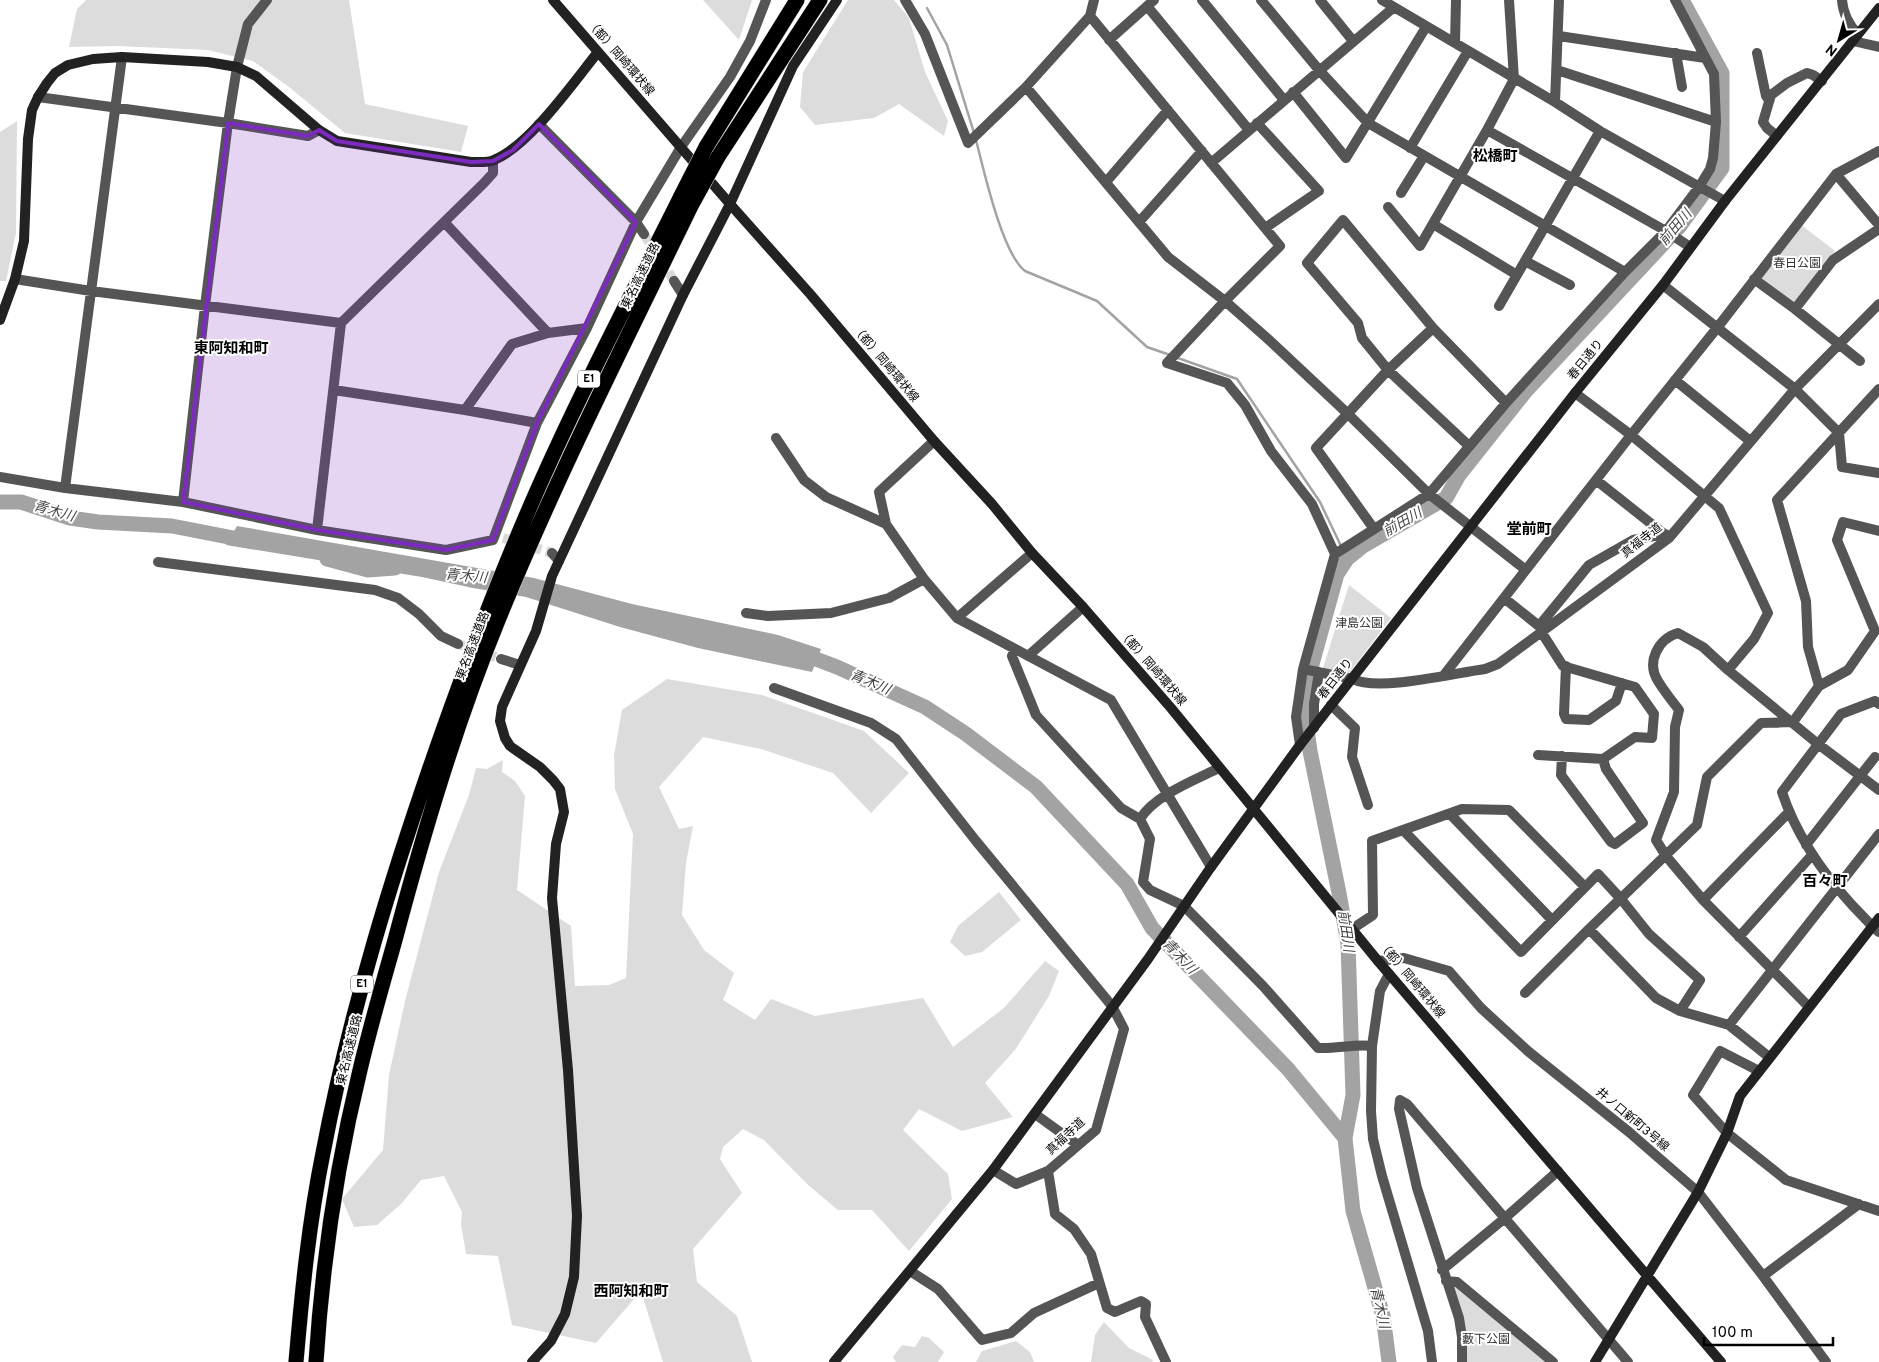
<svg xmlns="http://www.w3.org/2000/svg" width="1879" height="1362" viewBox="0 0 1879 1362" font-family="Overpass,'Noto Sans JP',sans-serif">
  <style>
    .green { fill: #dcdcdc }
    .water { fill: #a3a3a3 }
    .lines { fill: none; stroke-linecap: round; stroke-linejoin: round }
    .stream { stroke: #a3a3a3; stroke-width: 2.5 }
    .river { stroke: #a3a3a3; stroke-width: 15 }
    .street-tunnel { stroke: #d9d9d9; stroke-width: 10; stroke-dasharray: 10 5; stroke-linecap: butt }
    .highway-casing { stroke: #dbdbdb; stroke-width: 16 }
    .street { stroke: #555; stroke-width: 10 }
    .secondary { stroke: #222; stroke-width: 10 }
    .highway { stroke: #000; stroke-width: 15 }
    .highway-bridge-casing { stroke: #dbdbdb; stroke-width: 16; stroke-linecap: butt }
    .highway-bridge { stroke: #000; stroke-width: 15 }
    .marked { fill: #7b2cbf; fill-opacity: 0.2; stroke: #7b2cbf; stroke-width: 4; stroke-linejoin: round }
    .labels { text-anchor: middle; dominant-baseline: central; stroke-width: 4; stroke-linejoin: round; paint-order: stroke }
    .shield { fill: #fff; stroke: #4c4c4c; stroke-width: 1 }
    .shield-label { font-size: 11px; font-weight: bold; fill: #000 }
    .street-label { font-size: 12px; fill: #000; stroke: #fff }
    .park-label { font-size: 12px; fill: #333; stroke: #fff }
    .water-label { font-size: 14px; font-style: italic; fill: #444; stroke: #fff }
    .quarter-label { font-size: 15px; font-weight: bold; fill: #000; stroke: #fff }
  </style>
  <rect width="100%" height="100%" fill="#fff"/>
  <path class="green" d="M86 0H349L365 104 468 126 461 152 345 133 289 87 253 61 208 50 118 46 69 47 77 9Z
    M703 0H752L739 40Z
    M848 0H894L909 18 925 72 948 121 944 136 899 104 874 118 815 125 800 107 803 72Z
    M17 121 16 233 6 281H0V132Z
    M1800 224 1835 251 1795 304 1759 278Z
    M1349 585 1391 618 1349 673 1323 668Z
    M667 679 762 695 864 731 909 773 871 813 833 773 761 749 703 737 659 787 679 829 693 826 686 863 682 915 704 950 734 973 723 1000 755 1020 771 999 815 1016 923 998 953 1047 1004 1008 1045 961 1059 971 1049 996 1015 1050 985 1083 1013 1117 962 1131 919 1109 903 1130 948 1174 952 1199 909 1251 872 1210H838L807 1184 764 1140 743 1129 723 1147 720 1159 742 1193 693 1249 697 1282 737 1316 752 1362H663L641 1291 596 1343 512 1325 498 1256 466 1254 461 1224 462 1212 444 1176 421 1180 401 1204 377 1225 354 1227 342 1199 383 1150 389 1075 405 1001 439 872 469 795 476 768 487 769 503 760 502 772 515 781 525 796 517 890 571 926 575 986 609 985 626 978 633 834 615 789 614 755 622 710Z
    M999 892 1021 920 982 952 965 956 950 942 958 926Z
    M1456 1286 1548 1362H1465L1452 1288Z
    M1104 1322 1129 1348 1153 1360 1152 1362H1091L1095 1335Z
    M922 1336 929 1338 944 1352 938 1362H896L893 1357 902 1345 915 1347Z
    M1016 1341 1030 1352 1034 1362H976L982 1351Z"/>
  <path class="water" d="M237 526 534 578 632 604 778 635 821 649 812 672 698 648 620 627 526 597 473 588 422 577 226 545Z"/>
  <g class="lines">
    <path class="stream" d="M927 8 947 45 974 133
      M976 140C984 171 1002 253 1025 271L1097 301 1147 347 1170 355
      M1175 357 1237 379 1320 502 1341 546
      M1343 551 1347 559"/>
    <path class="river" d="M0 502H21L70 518 98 522 172 526 249 541
      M327 559 368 570 395 568
      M800 653 837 667 925 707 966 734 1036 787 1127 884 1152 928 1288 1069 1345 1138 1353 1211 1383 1316 1389 1362
      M1345 1138 1353 1095 1348 944 1339 893 1310 751 1305 715 1312 664 1337 574 1347 559 1363 546 1446 498 1459 475 1525 392 1679 227 1722 168V73L1682 0"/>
    <path class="street-tunnel" d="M644 234 674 281
      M503 538 552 553
      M458 644 501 659"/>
    <defs>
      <path id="highway" d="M706 147 797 0
        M718 157 820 0
        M296 1362C302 1292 309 1222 323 1153 350 1011 393 872 441 736 470 654 501 573 536 493 580 393 631 296 680 198
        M316 1362C322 1266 337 1164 360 1070 370 1027 383 983 395 940 424 831 456 723 499 618 556 478 625 342 691 206"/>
    </defs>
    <use href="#highway" class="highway-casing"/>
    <path class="street" d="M905 0 925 34 968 143 1026 87 1090 16 1094 0
      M1202 0 1284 100
      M1261 0 1319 70 1368 123 1625 272
      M1320 0 1353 41
      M1382 0 1555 102 1600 131 1725 201
      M1842 0C1843 13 1849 25 1858 34
      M1147 6 1249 130
      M1090 16 1280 246 1225 301 1167 363 1227 383 1245 405 1271 451 1312 504 1335 554 1303 669 1296 717 1300 745
      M1559 36 1705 58
      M1109 40 1154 0
      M1853 41 1879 47
      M1455 43 1456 0
      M1676 53 1682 87
      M1757 53 1766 96 1769 100
      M1557 70 1716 122
      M1026 87 1168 257 1225 301 1268 339 1347 413 1429 494 1526 570
      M1293 92 1346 158 1426 27
      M38 97 228 123 308 136 319 130
      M1555 102 1559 0
      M1257 123 1319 191 1265 228
      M539 124 636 222 644 234
      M1487 130 1666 231 1690 247
      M1777 136 1767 128 1763 122 1771 95 1787 83 1807 73 1813 75 1822 81
      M1410 148 1468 51
      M1211 163 1393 8
      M1836 174 1879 225
      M1106 182 1168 110
      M1401 193 1424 156
      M1388 207 1420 246 1487 130 1514 79 1509 0
      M1140 221 1202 151
      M445 223 548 333
      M1433 224 1517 275
      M1525 261 1570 285
      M15 279 91 291 341 323
      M1754 279 1795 309 1860 361
      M674 281 683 295
      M1663 285 1795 389 1839 433 1842 467 1879 473
      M1499 306 1600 131
      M1795 309 1833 260 1879 229
      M1675 380 1750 441
      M334 390 465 410 537 423
      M1575 393 1631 435 1719 508 1768 613 1754 639 1728 670 1818 744 1879 790
      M465 410 512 344 548 333 587 328
      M776 438 804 480 826 497 886 524 924 579 957 618 1111 700 1211 867
      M1469 446 1388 370 1362 338 1358 323 1307 263 1343 220 1433 328 1506 403
      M0 477 65 488 183 502 317 530 446 550 493 540 537 423 587 328 636 222 681 147 730 77 750 41 766 0
      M1596 480 1668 537
      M65 488 122 57
      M183 502 205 306 228 123 237 67 248 24 267 0
      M886 524 879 492 934 441
      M1374 529 1316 448 1388 370 1433 328
      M317 530 341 323 484 183 493 173V161
      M552 553 559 561
      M1335 554 1429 494 1506 403 1625 272 1666 231 1699 187 1710 169 1713 158 1716 122 1714 74 1675 0
      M158 562 375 590 398 598 419 614 441 636 458 644
      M1504 598 1544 630
      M746 613 768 616 831 613 889 598 924 579
      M957 618 1032 553
      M1539 626 1589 565 1633 540 1665 534
      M1015 649 1012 656 1036 715 1121 808 1140 819
      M1028 656 1083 607
      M501 659 520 665
      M1566 666 1564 714 1566 719 1589 720 1616 701 1622 683
      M1303 669 1353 679C1378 692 1454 673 1485 669L1498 664 1669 538 1795 389 1879 304
      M1728 670 1703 647 1678 633C1658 639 1646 662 1658 681 1664 691 1672 701 1679 710L1675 727 1674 792 1656 840 1666 856 1703 900 1809 1007
      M1444 675 1631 435 1717 328 1836 174 1879 151
      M1819 686 1808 647 1806 601 1777 500 1879 389
      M774 688 871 723 896 739 976 841 1112 1006 1124 1029 1096 1130 1048 1171 1016 1184 993 1170
      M1879 704 1875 701 1841 714 1782 792C1796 835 1822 872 1852 905 1861 914 1869 924 1879 932
      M1331 705 1355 728 1352 757 1368 805
      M1793 722 1819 686 1848 670 1875 631 1837 540 1843 522 1879 531
      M1314 728V704L1319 672
      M1538 755 1603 759 1635 737 1652 738 1654 714 1635 687 1563 666 1542 633
      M1562 756 1561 775 1611 842 1615 844 1643 823 1606 769 1603 759
      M1219 768C1195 780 1155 795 1140 819L1150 839 1143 882 1150 890 1184 906 1263 986 1318 1048C1336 1049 1354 1044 1372 1046
      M1450 814 1552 920
      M1404 831 1521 952 1598 874 1621 899 1649 934 1700 980 1680 1011
      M1806 845 1875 757
      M1703 900 1789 812
      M1352 929 1373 915 1372 841 1462 809 1509 810 1585 887
      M1589 929 1656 998 1680 1011 1729 1025 1769 1057
      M1739 937 1812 855
      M1378 961 1404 958 1449 971 1481 1008 1529 1052 1629 1132 1698 1192 1763 1276 1826 1362
      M1389 974 1380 991 1372 1046 1371 1111 1373 1139 1382 1176 1428 1331 1432 1362
      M1525 993 1589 929 1697 825 1707 777 1761 723 1793 722
      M1729 1025 1879 834
      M1759 1071 1720 1051 1693 1095 1727 1133 1786 1180 1879 1211
      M1035 1114 1078 1145
      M1048 1171 1055 1214 1074 1229 1091 1254 1107 1308 1115 1312 1141 1301 1146 1304 1145 1317 1166 1362
      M1442 1270 1505 1218 1558 1171
      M910 1271 938 1289 982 1340 1011 1333 1034 1313 1099 1283
      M1763 1276 1859 1204
      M1446 1281 1457 1282 1553 1362
      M1462 1362V1337L1459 1318 1417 1188 1399 1109 1400 1100 1407 1104 1628 1362"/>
    <path class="secondary" d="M553 0 730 204 811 295 934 441 992 504 1032 553 1083 607 1171 708 1378 961 1721 1362
      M0 320 15 279 24 241 28 139 32 110 38 97 47 83 55 73 68 65 93 59 122 57 208 62 237 67 256 76 319 130 337 141 471 162C478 162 488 163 494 160 529 146 573 83 598 52
      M532 1362 551 1341 565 1314 574 1277 577 1216 568 1070 552 898 556 844 564 812 560 789 553 780 540 767 510 746 505 738 500 721 502 707 536 631 552 576 683 295 730 204 793 66 837 0
      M834 1362 993 1170 1148 959 1211 867 1300 745 1575 393 1663 285 1725 201 1879 8
      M1595 1362 1698 1192 1727 1133 1740 1096 1879 918"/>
    <use href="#highway" class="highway"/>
    <defs>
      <path id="highway-bridge" d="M680 198 706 147
        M691 206 718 157"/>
    </defs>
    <use href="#highway-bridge" class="highway-bridge-casing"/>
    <use href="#highway-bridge" class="highway-bridge"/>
  </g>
  <path class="marked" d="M228 123 308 136 319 130 337 141 471 162 493 161 513 150 539 124 636 222 537 423 493 540 446 550 317 530 183 502Z"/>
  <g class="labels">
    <g class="shield">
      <rect x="578" y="370.5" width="22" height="17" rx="4"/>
      <rect x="351" y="975.5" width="22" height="17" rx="4"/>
    </g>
    <g class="shield-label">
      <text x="589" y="379">E1</text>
      <text x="362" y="984">E1</text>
    </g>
    <g class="street-label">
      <text transform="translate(620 58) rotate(49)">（都）岡崎環状線</text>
      <text transform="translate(641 276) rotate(-64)">東名高速道路</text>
      <text transform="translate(1586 360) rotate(-51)">春日通り</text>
      <text transform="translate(885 364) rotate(50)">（都）岡崎環状線</text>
      <text transform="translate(1642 541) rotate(-38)">真福寺道</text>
      <text transform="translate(473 646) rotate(-69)">東名高速道路</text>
      <text transform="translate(1152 668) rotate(49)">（都）岡崎環状線</text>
      <text transform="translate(1336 679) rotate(-52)">春日通り</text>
      <text transform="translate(1411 980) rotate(50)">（都）岡崎環状線</text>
      <text transform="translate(350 1050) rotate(-76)">東名高速道路</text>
      <text transform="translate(1632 1120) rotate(40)">井ノ口新町3号線</text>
      <text transform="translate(1066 1137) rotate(-43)">真福寺道</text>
    </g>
    <g class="park-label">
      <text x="1797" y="264">春日公園</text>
      <text x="1359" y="624">津島公園</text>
      <text x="1486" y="1340">藪下公園</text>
    </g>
    <g class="water-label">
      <text transform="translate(1676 228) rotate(-50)">前田川</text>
      <text transform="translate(54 512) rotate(16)">青木川</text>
      <text transform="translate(1403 523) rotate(-30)">前田川</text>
      <text transform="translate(466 577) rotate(5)">青木川</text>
      <text transform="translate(870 683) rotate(23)">青木川</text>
      <text transform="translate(1345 931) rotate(82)">前田川</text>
      <text transform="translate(1179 957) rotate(46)">青木川</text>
      <text transform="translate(1379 1308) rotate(77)">青木川</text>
    </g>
    <g class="quarter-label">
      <text x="1495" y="157">松橋町</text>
      <text x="231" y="349">東阿知和町</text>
      <text x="1529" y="530">堂前町</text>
      <text x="1825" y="882">百々町</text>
      <text x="631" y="1292">西阿知和町</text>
    </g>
  </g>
  <g transform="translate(1839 40) rotate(217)" stroke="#ffffff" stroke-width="4" paint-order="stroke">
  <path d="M0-4L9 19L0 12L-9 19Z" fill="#000000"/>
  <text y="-8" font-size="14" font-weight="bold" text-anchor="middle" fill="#000000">N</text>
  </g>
  <path d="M1704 1337v8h129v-8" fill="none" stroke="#000000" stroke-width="2.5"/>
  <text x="1712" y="1337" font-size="15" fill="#000000" stroke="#ffffff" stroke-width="4" paint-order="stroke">100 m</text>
</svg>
